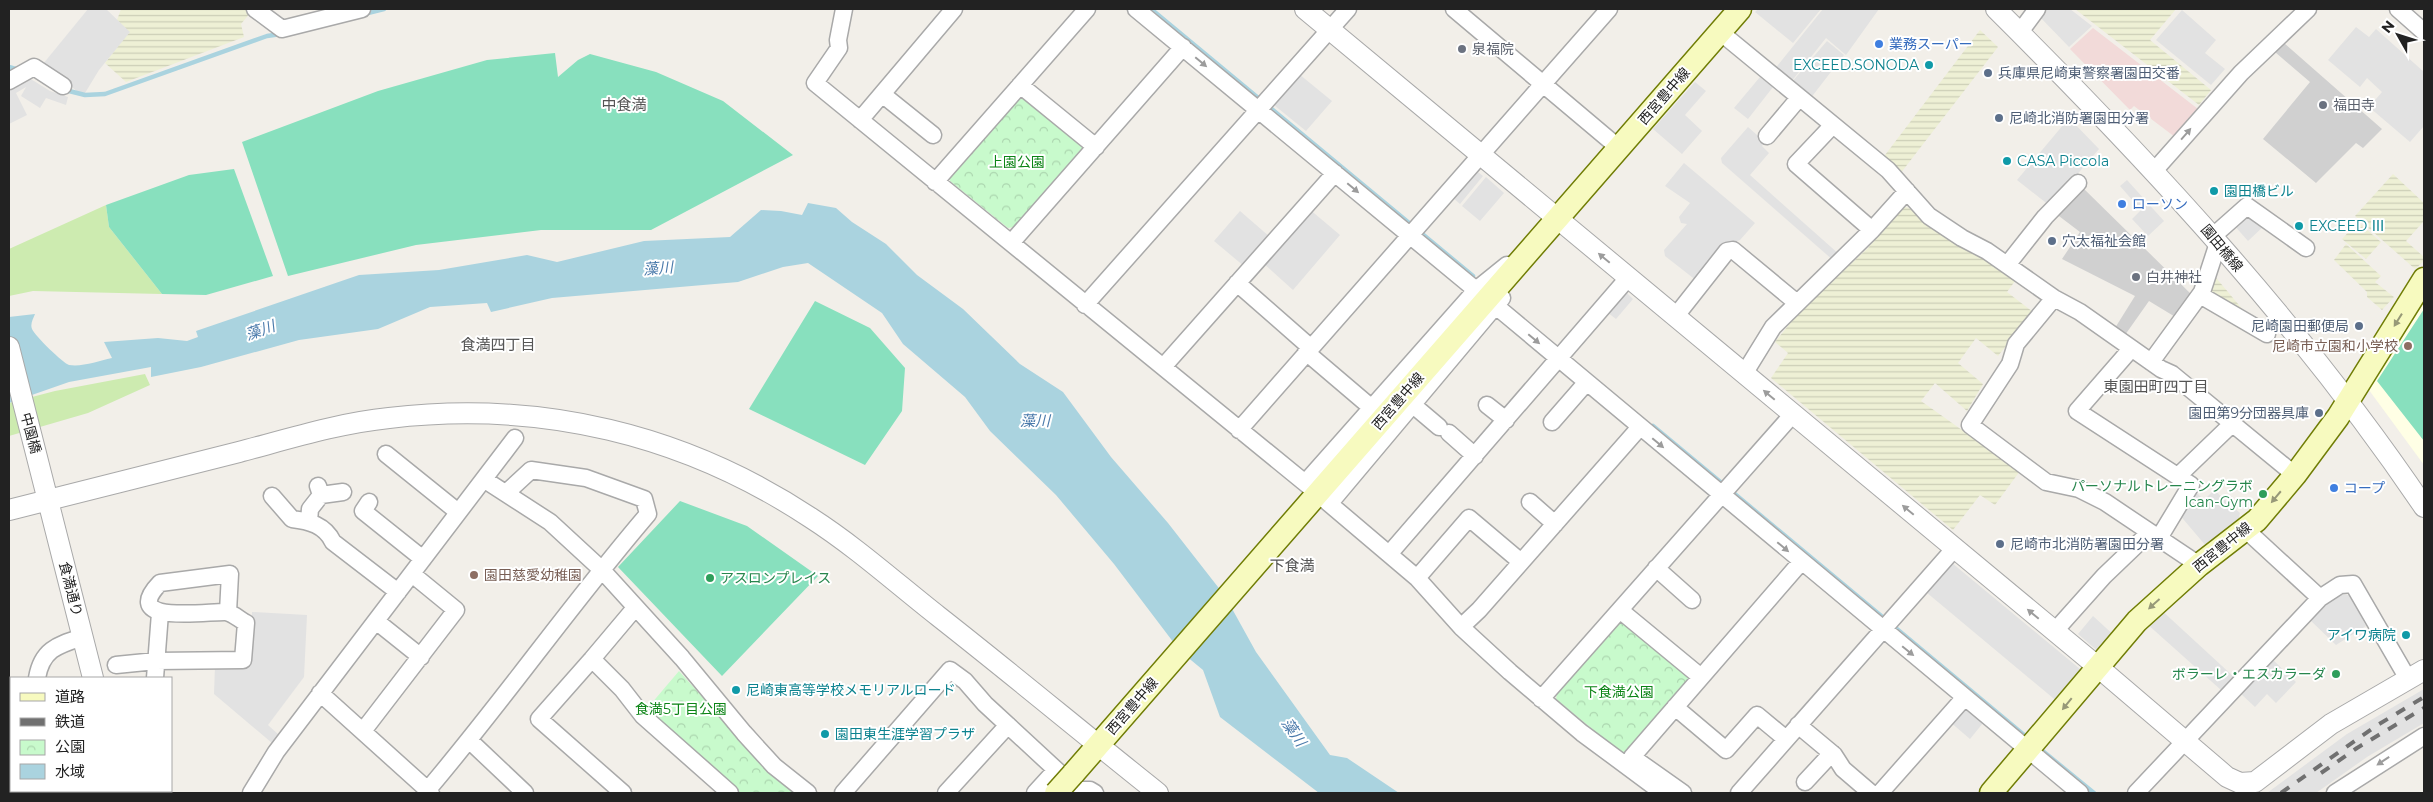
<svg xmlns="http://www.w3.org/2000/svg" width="2433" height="802" viewBox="0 0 2433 802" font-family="Montserrat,'Noto Sans JP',sans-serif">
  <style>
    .commercial { fill: #f2dad9 }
    .education { fill: #ffffe5 }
    .religious { fill: #d0d0d0 }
    .farmland { fill: url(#farmland-rules) }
    .grass { fill: #cdebb0 }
    .park { fill: url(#park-crowns) }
    .pitch { fill: #88e0be }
    .parking { fill: #e2e2e2 }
    .water { fill: #aad3df }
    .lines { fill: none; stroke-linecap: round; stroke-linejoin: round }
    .stream { stroke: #aad3df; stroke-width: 4.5 }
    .minor-casing { stroke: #a9a9a9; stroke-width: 19 }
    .tertiary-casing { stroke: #a9a9a9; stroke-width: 22 }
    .secondary-casing { stroke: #707d05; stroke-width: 25 }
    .minor { stroke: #fff; stroke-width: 16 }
    .tertiary { stroke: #fff; stroke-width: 20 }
    .secondary { stroke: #f7fabf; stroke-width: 22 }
    .rail { stroke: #707070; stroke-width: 4; stroke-dasharray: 10 10; stroke-linecap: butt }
    .secondary-bridge-casing { stroke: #707d05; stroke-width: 25; stroke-linecap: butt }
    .secondary-bridge { stroke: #f7fabf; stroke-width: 22 }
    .oneway { fill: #9c9c9c }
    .oneway2 { fill: #979978 }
    .shop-dot { fill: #3f7fe0; stroke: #fff; stroke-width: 2 }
    .worship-dot { fill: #6b7280; stroke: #fff; stroke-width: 2 }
    .culture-dot { fill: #0f9aa8; stroke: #fff; stroke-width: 2 }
    .service-dot { fill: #5c6f8a; stroke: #fff; stroke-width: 2 }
    .education-dot { fill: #8d6e63; stroke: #fff; stroke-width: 2 }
    .leisure-dot { fill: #2e9e5b; stroke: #fff; stroke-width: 2 }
    .labels { text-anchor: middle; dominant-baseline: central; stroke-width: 4; stroke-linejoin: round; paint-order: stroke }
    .shop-label { font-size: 14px; fill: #366cbe; stroke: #fff; text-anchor: start }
    .worship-label { font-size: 14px; fill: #5b616d; stroke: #fff; text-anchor: start }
    .culture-label { font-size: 14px; fill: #0d838f; stroke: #fff; text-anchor: start }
    .service-label { font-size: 14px; fill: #4e5e75; stroke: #fff; text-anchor: start }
    .street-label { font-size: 14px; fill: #222; stroke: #fff }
    .park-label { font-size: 14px; fill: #0c8416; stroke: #fff }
    .education-label { font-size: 14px; fill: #785e54; stroke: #fff; text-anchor: end }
    .leisure-label { font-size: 14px; fill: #27864d; stroke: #fff; text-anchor: end }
    .neighbourhood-label { font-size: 15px; fill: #555; stroke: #fff }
    .water-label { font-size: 15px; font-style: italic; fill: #4a7aab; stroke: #fff }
  </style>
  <defs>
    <pattern id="farmland-rules" width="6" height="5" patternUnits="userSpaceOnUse" patternTransform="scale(1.25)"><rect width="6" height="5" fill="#eef0d5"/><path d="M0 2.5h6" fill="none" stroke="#ccceb7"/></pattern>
    <pattern id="park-crowns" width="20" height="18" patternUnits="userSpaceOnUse" patternTransform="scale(1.25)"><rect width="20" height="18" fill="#c8facc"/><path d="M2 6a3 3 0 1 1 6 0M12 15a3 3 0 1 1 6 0" fill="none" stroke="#acd6af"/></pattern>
  </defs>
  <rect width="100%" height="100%" fill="#f2efe9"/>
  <path class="commercial" d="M2093 28 2198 109 2175 137 2134 106 2130 110 2070 49Z"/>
  <path class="education" d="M2424 295V465L2366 386Z"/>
  <path class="religious" d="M2284 43 2382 129 2363 148 2356 143 2316 183 2263 139 2310 82 2275 52Z
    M2082 187 2193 296 2177 318 2149 301 2125 335 2115 328 2135 296 2062 259 2080 232 2055 213Z"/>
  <path class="farmland" d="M121 9H247L251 12 241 24 244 37 126 82 105 63 129 32 117 20Z
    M2075 9H2176L2150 40 2211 90 2199 105Z
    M1980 30 1998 47 1900 174 1882 159Z
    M2393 174 2424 203V221L2406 241 2424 257V261L2415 269 2355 216Z
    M1902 206 1909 208 1940 234 1980 254 2015 281 2007 292 2033 312 1998 356 1976 338 1958 363 1983 384 1967 411 1935 383 1921 401 2020 471 1995 505 1980 495 1953 530 1771 378 1788 353 1775 342 1800 311 1868 248Z
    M2358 222 2381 242 2366 259 2342 239Z
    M2346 244 2381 276 2375 282 2394 297 2382 310 2367 297V292L2334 260Z
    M2212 273 2249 317 2207 290Z"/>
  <path class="grass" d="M106 205 109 227 162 294 33 291 9 296V249Z
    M145 374 150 385 88 413 9 436V403L55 391Z"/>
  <path class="park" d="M1025 97 1085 144V151L1014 227 1008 228 950 181V176L1018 99Z
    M1621 620 1687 673 1689 681 1629 752 1621 753 1556 699 1557 693Z
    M679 671 743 742 795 793H738L645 711Z"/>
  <path class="pitch" d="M555 53 558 77 578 60 590 54 656 72 723 101 793 155 651 230H541L416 245 288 276 242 142 378 91 487 60Z
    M234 169 273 276 206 295 162 294 109 227 106 205 189 175Z
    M815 301 870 328 905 368 902 411 865 465 749 409Z
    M2424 309V441L2377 381Z
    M680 501 747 526 818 576 722 676 618 567Z"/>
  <path class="parking" d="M88 9H106L130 32 99 70 85 93 78 92 43 64Z
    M1758 9H1821L1793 43 1755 12Z
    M1823 9H1879L1846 55 1826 38 1791 82 1774 70Z
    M2044 9H2070L2092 26 2069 47 2039 16Z
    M2182 10 2216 40 2205 53 2225 69 2211 85 2156 40Z
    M2356 27 2369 37 2376 29 2424 72V126L2410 142 2369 107 2382 92 2367 78 2360 87 2328 60Z
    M1827 41 1844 55 1810 99 1791 83Z
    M1299 74 1332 101 1306 131 1274 105Z
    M26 76 50 91 68 97 66 105 46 98 40 108 21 96 26 87 16 93 27 115 9 124V86Z
    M1760 77 1773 87 1748 119 1734 108Z
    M1695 82 1706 91 1685 115 1702 131 1682 154 1653 129Z
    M2069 118 2099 149 2050 206 2017 180Z
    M1748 127 1765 142 1762 146 1769 153 1750 175 1840 255 1834 261 1722 163 1721 158Z
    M1684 163 1755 223 1740 240 1725 246 1697 281 1665 256 1664 250 1687 224 1681 223 1679 217 1690 203 1665 186Z
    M1474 169 1483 176 1460 204 1452 197Z
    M1486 177 1504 193 1480 221 1462 206Z
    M2127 180 2164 221 2148 236 2132 219 2141 210 2120 186Z
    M1308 208 1340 235 1293 290 1262 262Z
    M1240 211 1270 237 1245 267 1214 241Z
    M2247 212 2265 225 2248 241 2233 224Z
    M1627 293 1633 299 1616 319 1607 312 1622 294Z
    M2214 490 2240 513 2238 522 2206 546 2178 513 2195 491 2204 500Z
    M1952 563 2080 669 2081 678 2059 703 1926 592Z
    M2342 594 2350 595 2366 626 2336 645 2310 620 2325 604Z
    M2159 608 2234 677 2221 690 2146 623Z
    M252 612 307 615 304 677 268 725 279 735 272 743 214 694 215 666H249Z
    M2093 616 2117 638 2100 653 2078 634Z
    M2272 659 2296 682 2276 703 2267 694 2255 707 2240 693Z
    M2424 689V723L2367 757 2316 793H2267L2347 734Z
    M1968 709 1983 723 1970 739 1949 721 1958 710Z"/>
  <path class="water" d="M808 203 836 208 852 222 886 244 917 275 963 309 1020 364 1063 392 1111 457 1168 523 1225 596 1256 652 1330 755 1347 758 1399 793H1319L1220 717 1203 670 1180 651 1114 564 1056 495 990 431 965 397 903 344 882 313 808 263 783 267 738 282 552 298 491 312 487 303 430 307 378 329 299 340 201 367 151 377V367L69 382 9 403V317L35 314C33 319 30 324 32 329 35 336 63 363 69 365 83 367 98 361 112 358L104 342 158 338 187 341 198 337 196 331 359 275 439 270 527 255 557 262 644 241 730 237 761 210 781 211 802 215Z"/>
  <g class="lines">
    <path class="stream" d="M1151 9 1473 276
      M364 14 384 9
      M9 67 19 70
      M65 90 85 95 105 94 267 36 281 34
      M1653 426 1724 485
      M1730 490 2030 740
      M9 680 11 682
      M2039 748 2094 793
      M101 791 103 793"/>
    <defs>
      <path id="minor" d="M255 9 282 29 362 9
        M844 9 838 40 839 48 815 83 1310 487
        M1136 9 1476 290
        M1454 9 1619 148
        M2398 9 2424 32
        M1720 32 1888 170 1929 216 1962 238 1987 251 2054 298 2080 312 2161 369 2172 374 2295 475
        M2020 32 2037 9
        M9 81 34 67 63 86
        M1020 85 1096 147
        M882 94 933 135
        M860 120 954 9
        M1832 126 1796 164 1872 230
        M1767 136 1799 98
        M2154 171 2241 73 2308 9
        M935 182 1087 9
        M2212 237 2247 206 2306 248
        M1011 243 1183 47
        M2007 265 2045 217 2078 183
        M1237 283 1310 347
        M2200 295 2267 334
        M2054 298 2016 344 2010 364 1970 425 2046 482 2079 489 2105 502 2199 565
        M1085 305 1348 9
        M1497 307 2080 793
        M1675 317 1727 251 1733 250 1797 303
        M2131 349 2077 411 2191 485 2159 538
        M1306 352 1373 409
        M2151 362 2202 292 2218 243
        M1163 367 1335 173
        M1744 374 1773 327 1872 230 1907 191
        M1413 405 1439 427
        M1487 405 1506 420
        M1552 422 1586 383
        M1239 430 1609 9
        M1449 433 1475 456
        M386 454 458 512
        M2178 476 2232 424
        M485 480 550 522 601 569 682 658 744 733 774 766 808 793
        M1305 483 1476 290 1507 265
        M321 495 343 492
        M272 496 292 519C309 521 325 525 333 542L398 592
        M1325 500 1417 578 1461 627 1510 672 1582 733 1663 793
        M369 502 363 511 423 559
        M1530 502 1555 524
        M1330 503 1502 298
        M309 521 310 509 321 495 318 486
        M2245 529 2320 598
        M1390 553 1628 278
        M1656 568 1692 600
        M1417 578 1469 518 1521 562
        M635 608 592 659 622 689 643 716 730 793
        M1621 611 1701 677
        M376 621 421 657
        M1461 627 1479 610 1640 427
        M2054 632 2104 576 2150 532
        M592 659 539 719 623 793
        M116 665 156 661 243 660 246 623C240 620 233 613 226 612 208 611 118 626 160 583L230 574 228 612
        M37 678C42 649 58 645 83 637
        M155 678 160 613
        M320 693 431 793
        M1541 699 1793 414
        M1675 707 1726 750 1757 715 1786 739
        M1798 725 1834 755 1843 769 1871 793
        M363 731 456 610 412 574
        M470 741 525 793
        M9 743 11 740
        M1805 782 1832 753
        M9 792 10 793
        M251 793 276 752 515 438
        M425 793C502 703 570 605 648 514L644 499 586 478 531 470 506 493
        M843 793 950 670 965 681 985 704 1078 790H1090L1095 793
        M946 793 1008 725
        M1035 793 1056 770
        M1683 793 1632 757 1801 562
        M1739 793 1954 549
        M1880 793 1965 697
        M2136 793 2320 598 2340 585 2353 584 2408 679
        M2335 793 2424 736"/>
      <path id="tertiary" d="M1305 9 2098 667 2227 777 2240 783 2255 782 2331 724 2424 670
        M1996 9C2151 163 2301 325 2424 507
        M9 347 93 678
        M9 510C86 491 162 471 239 452 288 439 339 423 389 418 540 400 684 434 811 518 856 547 896 583 938 616 1012 674 1085 735 1158 793
        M121 791 122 793"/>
      <path id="secondary" d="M1073 774 1740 9
        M1991 793 2137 621 2199 565 2257 520 2295 475 2338 417 2424 279"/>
    </defs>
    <use href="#minor" class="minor-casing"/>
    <use href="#tertiary" class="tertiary-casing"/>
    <use href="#secondary" class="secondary-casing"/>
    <use href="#minor" class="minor"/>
    <use href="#tertiary" class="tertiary"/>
    <use href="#secondary" class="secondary"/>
    <path class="rail" d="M2321 773 2357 748 2424 708
      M2281 793 2376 726 2424 697"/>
    <defs>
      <path id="secondary-bridge" d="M1056 793 1073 774"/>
    </defs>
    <use href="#secondary-bridge" class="secondary-bridge-casing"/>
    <use href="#secondary-bridge" class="secondary-bridge"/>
  </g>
  <defs><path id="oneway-solid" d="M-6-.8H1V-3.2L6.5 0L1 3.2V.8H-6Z" transform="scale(1.25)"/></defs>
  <g class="oneway">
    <use href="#oneway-solid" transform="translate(1201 62) rotate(40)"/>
    <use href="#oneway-solid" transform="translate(2186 134) rotate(-49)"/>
    <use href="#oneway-solid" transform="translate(1353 188) rotate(40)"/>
    <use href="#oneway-solid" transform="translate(1604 258) rotate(-140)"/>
    <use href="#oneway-solid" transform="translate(1534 339) rotate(40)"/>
    <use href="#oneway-solid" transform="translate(1769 395) rotate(-140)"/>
    <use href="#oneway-solid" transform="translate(1658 443) rotate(40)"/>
    <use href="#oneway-solid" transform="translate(1908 510) rotate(-140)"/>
    <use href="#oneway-solid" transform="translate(1783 547) rotate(40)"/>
    <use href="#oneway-solid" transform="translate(2033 614) rotate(-140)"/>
    <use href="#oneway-solid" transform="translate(1908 651) rotate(39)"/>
    <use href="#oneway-solid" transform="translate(2383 761) rotate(146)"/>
  </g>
  <g class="oneway2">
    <use href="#oneway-solid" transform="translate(2398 320) rotate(122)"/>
    <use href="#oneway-solid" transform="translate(2276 497) rotate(130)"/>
    <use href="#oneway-solid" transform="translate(2154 604) rotate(138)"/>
    <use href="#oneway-solid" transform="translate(2067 704) rotate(129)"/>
  </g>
  <g class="shop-dot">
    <circle cx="1879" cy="44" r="5"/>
    <circle cx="2122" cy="204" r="5"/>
    <circle cx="2334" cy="488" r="5"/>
  </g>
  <g class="worship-dot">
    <circle cx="1462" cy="49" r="5"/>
    <circle cx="2323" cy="105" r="5"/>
    <circle cx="2136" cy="277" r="5"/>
  </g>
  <g class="culture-dot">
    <circle cx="1929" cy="65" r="5"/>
    <circle cx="2007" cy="161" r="5"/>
    <circle cx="2214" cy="191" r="5"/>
    <circle cx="2299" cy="226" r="5"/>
    <circle cx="2406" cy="635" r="5"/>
    <circle cx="736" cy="690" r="5"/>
    <circle cx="825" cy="734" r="5"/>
  </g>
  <g class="service-dot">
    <circle cx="1988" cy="73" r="5"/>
    <circle cx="1999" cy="118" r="5"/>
    <circle cx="2052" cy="241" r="5"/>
    <circle cx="2359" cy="326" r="5"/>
    <circle cx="2319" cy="413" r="5"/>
    <circle cx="2000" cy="544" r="5"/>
  </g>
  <g class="education-dot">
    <circle cx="2408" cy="346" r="5"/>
    <circle cx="474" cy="575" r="5"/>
  </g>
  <g class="leisure-dot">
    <circle cx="2263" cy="494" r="5"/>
    <circle cx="710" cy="578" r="5"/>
    <circle cx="2336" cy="674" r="5"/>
  </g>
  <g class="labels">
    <g class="shop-label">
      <text x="1889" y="44">業務スーパー</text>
      <text x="2132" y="204">ローソン</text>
      <text x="2344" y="488">コープ</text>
    </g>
    <g class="worship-label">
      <text x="1472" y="49">泉福院</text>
      <text x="2333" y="105">福田寺</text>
      <text x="2146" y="277">白井神社</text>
    </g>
    <g class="culture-label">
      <text x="1919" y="65" text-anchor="end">EXCEED.SONODA</text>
      <text x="2017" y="161">CASA Piccola</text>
      <text x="2224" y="191">園田橋ビル</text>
      <text x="2309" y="226">EXCEED Ⅲ</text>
      <text x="2396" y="635" text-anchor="end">アイワ病院</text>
      <text x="746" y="690">尼崎東高等学校メモリアルロード</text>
      <text x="835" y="734">園田東生涯学習プラザ</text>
    </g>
    <g class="service-label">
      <text x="1998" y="73">兵庫県尼崎東警察署園田交番</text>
      <text x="2009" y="118">尼崎北消防署園田分署</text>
      <text x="2062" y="241">穴太福祉会館</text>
      <text x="2349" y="326" text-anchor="end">尼崎園田郵便局</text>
      <text x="2309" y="413" text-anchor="end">園田第9分団器具庫</text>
      <text x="2010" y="544">尼崎市北消防署園田分署</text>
    </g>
    <g class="street-label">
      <text transform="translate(1664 96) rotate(-49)">西宮豊中線</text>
      <text transform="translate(2222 248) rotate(50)">園田橋線</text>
      <text transform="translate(1398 401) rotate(-49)">西宮豊中線</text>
      <text transform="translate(31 433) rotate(75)">中園橋</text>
      <text transform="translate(2222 547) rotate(-39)">西宮豊中線</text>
      <text transform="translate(71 589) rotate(76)">食満通り</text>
      <text transform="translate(1132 706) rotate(-49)">西宮豊中線</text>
    </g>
    <g class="park-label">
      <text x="1017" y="162">上園公園</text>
      <text x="1619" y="692">下食満公園</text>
      <text x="681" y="709">食満5丁目公園</text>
    </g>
    <g class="education-label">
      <text x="2398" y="346">尼崎市立園和小学校</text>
      <text x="484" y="575" text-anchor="start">園田慈愛幼稚園</text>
    </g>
    <g class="leisure-label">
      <text x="2253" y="486">パーソナルトレーニングラボ<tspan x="2253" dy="16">Ican-Gym</tspan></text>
      <text x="720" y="578" text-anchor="start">アスロンプレイス</text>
      <text x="2326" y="674">ボラーレ・エスカラーダ</text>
    </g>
    <g class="neighbourhood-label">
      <text x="624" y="104">中食満</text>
      <text x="498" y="344">食満四丁目</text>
      <text x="2156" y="386">東園田町四丁目</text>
      <text x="1292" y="565">下食満</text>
    </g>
    <g class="water-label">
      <text transform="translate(658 268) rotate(-5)">藻川</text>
      <text transform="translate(260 330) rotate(-20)">藻川</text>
      <text x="1035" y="420">藻川</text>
      <text transform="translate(1294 732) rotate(55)">藻川</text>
    </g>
  </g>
  <rect width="2433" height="802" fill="none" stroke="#222222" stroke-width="20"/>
  <rect x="10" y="677" width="162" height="115" fill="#ffffff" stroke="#a7a7a7"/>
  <rect x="20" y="693" width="25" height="8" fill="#f7fabf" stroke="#a7a7a7"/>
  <text x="55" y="702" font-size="15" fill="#222222">道路</text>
  <rect x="20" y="718" width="25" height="8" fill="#707070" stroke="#a7a7a7"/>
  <text x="55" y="727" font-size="15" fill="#222222">鉄道</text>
  <rect x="20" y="740" width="25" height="15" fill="url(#park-crowns)" stroke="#a7a7a7"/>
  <text x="55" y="752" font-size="15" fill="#222222">公園</text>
  <rect x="20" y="764" width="25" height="15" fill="#aad3df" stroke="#a7a7a7"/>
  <text x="55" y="777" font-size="15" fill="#222222">水域</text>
  <g transform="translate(2398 35) rotate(309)" stroke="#ffffff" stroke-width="4" paint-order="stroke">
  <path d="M0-4L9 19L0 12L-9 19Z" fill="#222222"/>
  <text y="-8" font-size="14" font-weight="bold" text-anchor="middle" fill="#222222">N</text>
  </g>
</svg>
